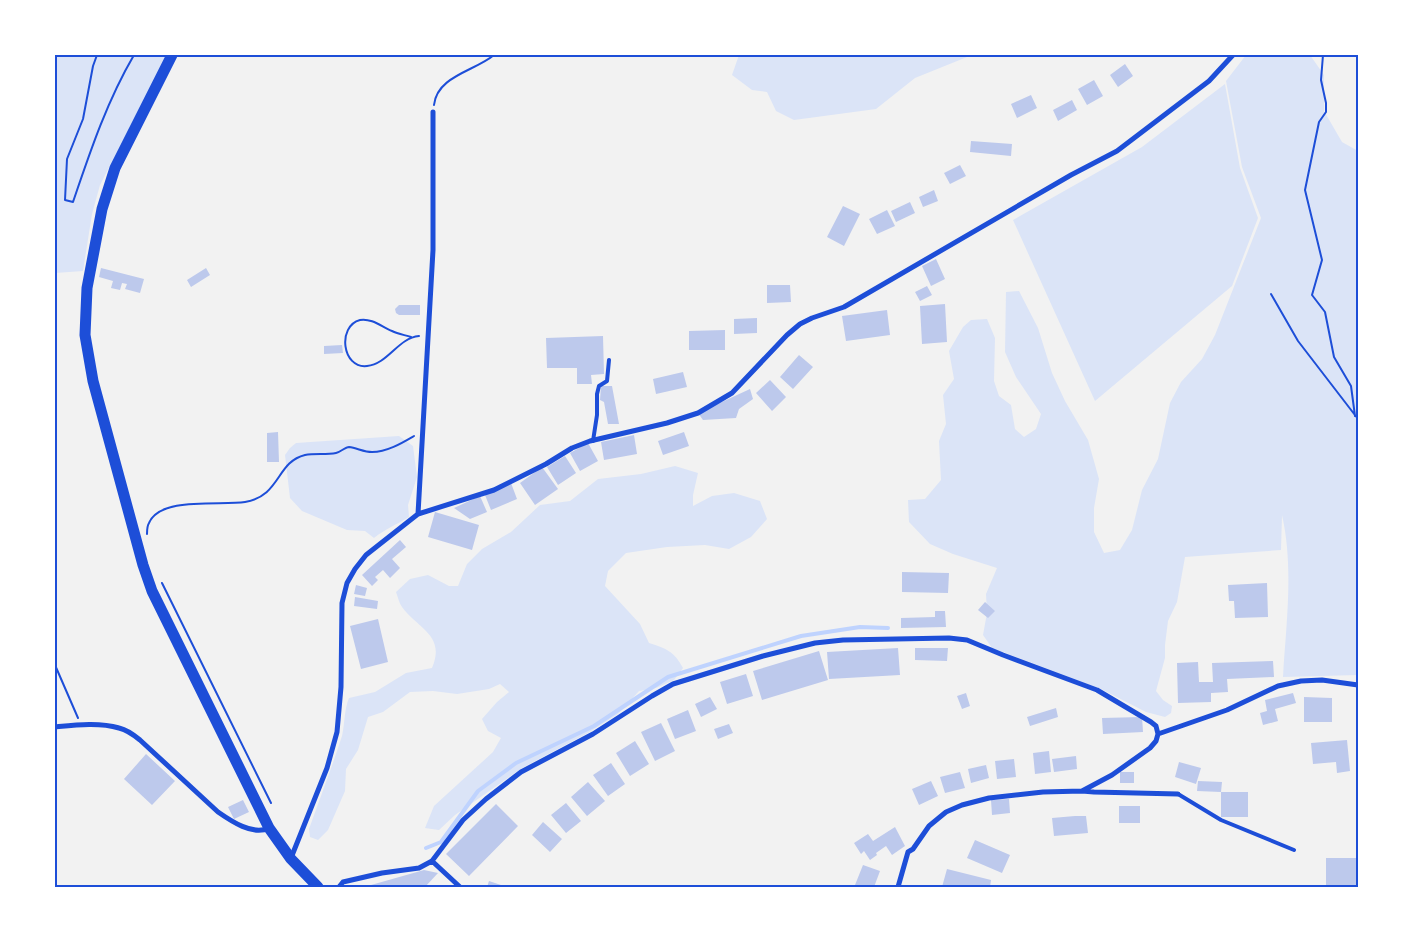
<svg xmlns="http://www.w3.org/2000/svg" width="1413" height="942" viewBox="0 0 1413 942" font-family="Roboto,sans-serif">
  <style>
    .green { fill: #dbe4f7 }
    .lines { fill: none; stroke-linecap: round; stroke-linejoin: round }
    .stream { stroke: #bfd3fe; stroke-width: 4 }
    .building { fill: #bdc9ec }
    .path { stroke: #1d4ed8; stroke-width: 2 }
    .service { stroke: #1d4ed8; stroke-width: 4 }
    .minor { stroke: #1d4ed8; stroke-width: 5 }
    .primary { stroke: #1d4ed8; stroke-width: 11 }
    .neatline { fill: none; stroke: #1d4ed8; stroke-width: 2 }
  </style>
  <rect width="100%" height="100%" fill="#f2f2f2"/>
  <path class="green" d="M55 55H167L100 185 92 214 83 271 55 273Z
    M739 55H972L915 78 876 109 794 120 776 111 767 92 752 90 732 75Z
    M1246 55H1310L1324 75V111L1342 142 1358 151V675L1283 677C1286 624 1294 568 1282 515L1281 550 1185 557 1177 602 1168 621 1165 645V658L1156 691 1163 700 1172 706 1171 713 1165 717 1146 712 1101 689 992 648 983 635 987 613 986 594 997 568 953 554 930 544 909 522 908 500 925 499 941 480 939 441 946 424 943 395 954 379 949 351 963 327 971 320 987 319 995 338 994 381 999 396 1011 405 1015 429 1024 437 1036 429 1041 414 1016 377 1005 352 1006 292 1019 291 1038 328 1052 373 1065 401 1088 440 1099 479 1094 508V532L1104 553 1120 550 1132 530 1142 490 1158 459 1170 403 1181 382 1202 359 1215 335 1261 218 1242 167 1226 81Z
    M1225 84 1240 168 1258 218 1232 286 1095 401 1013 220 1142 147Z
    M399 436 413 446 417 477 408 505 409 517C398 524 385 529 374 538L365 531 347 530 302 511 290 498 285 455 290 448 296 443Z
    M675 466 698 473 693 495V506L712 496 734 493 760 501 767 519 751 537 729 549 705 545 667 547 626 553 608 571 605 586 640 624 649 643C667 649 674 651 683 668L674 680 656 688 639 691 618 714 588 733 522 768 455 815 439 830 425 828 434 806 493 752 501 738 488 731 482 719 497 702 509 692 500 684 489 689 457 694 433 691 410 692 383 712 368 717 358 750 346 769 345 791 328 830 318 840 310 837 309 829C320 798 332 767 342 736 345 723 344 710 349 698L375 692 406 673 432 668C446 635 418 629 402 607 399 603 398 597 396 592L410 579 428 575 449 586H458L467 564 482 549 511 532 540 505 570 501 598 479 641 474Z"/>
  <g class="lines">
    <path class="stream" d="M426 848 441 842 478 791 516 763 594 726 668 677 801 636 860 627 888 628"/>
  </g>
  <path class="building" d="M1125 64 1133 76 1118 87 1110 75Z
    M1094 80 1103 96 1087 105 1078 89Z
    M1031 95 1037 108 1017 118 1011 104Z
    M1072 100 1077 110 1058 121 1053 110Z
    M971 141 1012 144 1011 156 970 152Z
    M960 165 966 176 950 184 944 173Z
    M934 190 938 201 923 207 919 197Z
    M910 202 915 213 896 222 891 211Z
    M843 206 860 214 844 246 827 237Z
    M887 210 895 226 877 234 869 219Z
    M936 259 945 279 931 286 922 266Z
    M101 268 144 279 140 293 125 289 127 284 122 283 120 290 111 288 113 281 99 277Z
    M206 268 210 275 191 287 187 280Z
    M767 285H790L791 302 767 303Z
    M927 286 932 295 920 301 915 292Z
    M945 304 947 342 922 344 920 306Z
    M399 305H420V315H399L396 313 395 309Z
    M887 310 890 335 846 341 842 316Z
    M757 318V333L734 334V319Z
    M725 330V350H689V331Z
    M603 336 604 374 591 375 592 384H577V368H547L546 338Z
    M342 345 343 353 324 354V346Z
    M799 355 813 367 793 389 780 377Z
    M683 372 687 387 656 394 653 379Z
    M770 380 786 397 772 411 756 393Z
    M601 386H612L619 424H608L604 402 600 400Z
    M750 389 753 399 739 409 736 418 703 420 698 413Z
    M278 432 279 462H267V433Z
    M684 432 689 446 663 455 658 441Z
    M634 435 637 454 604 460 601 442Z
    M588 443 598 461 580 471 570 453Z
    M565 456 576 473 558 485 547 467Z
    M542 467 558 489 535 505 520 483Z
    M511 483 517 499 491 510 485 495Z
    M480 496 487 512 470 519 454 508Z
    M435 512 479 525 472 550 428 537Z
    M400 540 406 547 392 559 400 568 390 578 383 570 375 577 378 580 372 586 362 575Z
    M902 572 949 573 948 593 902 592Z
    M1267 583 1268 617 1235 618 1234 601H1229L1228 585Z
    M356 585 367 588 365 596 354 594Z
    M355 597 378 601 377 609 354 606Z
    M985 602 995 611 988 618 978 610Z
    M935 611H945L946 627 901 628V618L935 617Z
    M378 619 388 662 361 669 350 626Z
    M898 648 900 675 829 679 827 652Z
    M915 648H948L947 661 915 660Z
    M819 651 828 680 762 700 753 671Z
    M1273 661 1274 677 1227 679 1228 692 1211 693V702L1178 703 1177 663 1198 662 1199 682H1213L1212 663Z
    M746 674 753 696 727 704 720 682Z
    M966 693 970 706 962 709 957 696Z
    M1293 693 1296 703 1275 709 1278 721 1263 725 1260 713 1267 711 1265 700Z
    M710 697 717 709 701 717 695 704Z
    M1304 697 1332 698V722H1304Z
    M1056 708 1058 717 1030 726 1027 717Z
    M688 710 696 731 675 739 667 719Z
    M1142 717 1143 732 1103 734 1102 718Z
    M661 723 675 751 655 761 641 732Z
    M729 724 733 733 718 739 714 729Z
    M1347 740 1350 771 1337 773 1336 762 1313 764 1311 743Z
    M635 741 649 764 630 776 616 753Z
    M1049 751 1051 772 1035 774 1033 753Z
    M146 754 175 781 152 805 124 779Z
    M1076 756 1077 769 1054 772 1052 759Z
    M1014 759 1016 777 997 779 995 761Z
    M1179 762 1201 768 1196 784 1175 777Z
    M611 763 625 784 608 796 593 775Z
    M986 765 989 778 971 783 968 769Z
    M960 772 965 788 945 793 940 777Z
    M1120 772H1134V783H1120Z
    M931 781 938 796 919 805 912 789Z
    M1198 781 1222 782 1221 792 1197 791Z
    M588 782 605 801 587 816 571 797Z
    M1221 792H1248V817H1221Z
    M1009 799 1010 813 992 815 991 800Z
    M243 800 249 812 234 819 228 807Z
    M566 803 581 821 566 833 551 815Z
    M496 804 518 826 469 876 446 854Z
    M1119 806H1140V823H1119Z
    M1075 816H1086L1088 833 1054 836 1052 818Z
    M543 822 562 839 550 852 532 835Z
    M895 827 905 846 892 855 886 846 876 853 877 855 870 860 864 851 861 854 854 843 868 834 873 841Z
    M975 840 1010 855 1002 873 967 858Z
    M1326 858H1358V885H1326Z
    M863 865 880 871 874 887 855 885Z
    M947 869 991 880 990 887H942Z
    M424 870 438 873 425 887H364Z
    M489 881 507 887H487Z"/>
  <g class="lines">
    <path class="path" d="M97 55 93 66 83 119 67 159 65 200 73 202C90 152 107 101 134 55
      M1323 55 1321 80 1326 103V112L1319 122 1305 190 1322 260 1312 295 1325 312 1334 357 1351 386 1355 416
      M434 105C437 76 475 71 494 55
      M1271 294 1298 341 1358 419
      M411 337C405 335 398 334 392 331 382 327 372 318 360 320 337 326 342 369 367 366 388 364 398 338 419 336
      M147 534C147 530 147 526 149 523 160 496 222 506 245 502 281 496 276 462 305 455 315 453 326 455 336 453 341 452 345 447 349 447 357 448 364 452 372 452 387 452 402 443 414 436
      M162 583 271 803
      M55 665 78 718"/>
    <path class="service" d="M593 441 597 415V394L599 386 607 381 609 360
      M1178 794 1221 820 1294 850"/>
    <path class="minor" d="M418 514 433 250V112
      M55 727C75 725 99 722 119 728 127 730 134 735 140 740L218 812C231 821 253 836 269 828
      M1082 791 1094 792 1178 794
      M291 858 327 768 337 732 341 687 342 603 347 583 355 569 366 555 418 514 494 490 546 464 572 448 590 441 667 423 698 413 732 393 787 335 800 324 812 318 844 307 1071 175 1117 151 1209 81 1233 55
      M432 861 460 887
      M339 887 343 882 382 873 419 868 432 861 463 820 486 799 521 772 593 734 652 696 673 684 763 656 815 643 843 640 949 638 967 640 1003 655 1097 690 1151 722 1156 726 1158 734
      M898 887 908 852 913 849 929 826 946 812 962 805 989 798 1043 792 1082 791 1112 775 1150 748 1156 741 1158 734 1227 710 1278 686 1301 681 1322 680 1358 685"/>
    <path class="primary" d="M172 55 115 168 102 209 87 288 85 335 93 381 143 565 152 591 269 828 291 859 318 887"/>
  </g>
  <rect width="1413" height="942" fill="none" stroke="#ffffff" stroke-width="112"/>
  <rect x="56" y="56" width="1301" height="830" class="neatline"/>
</svg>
